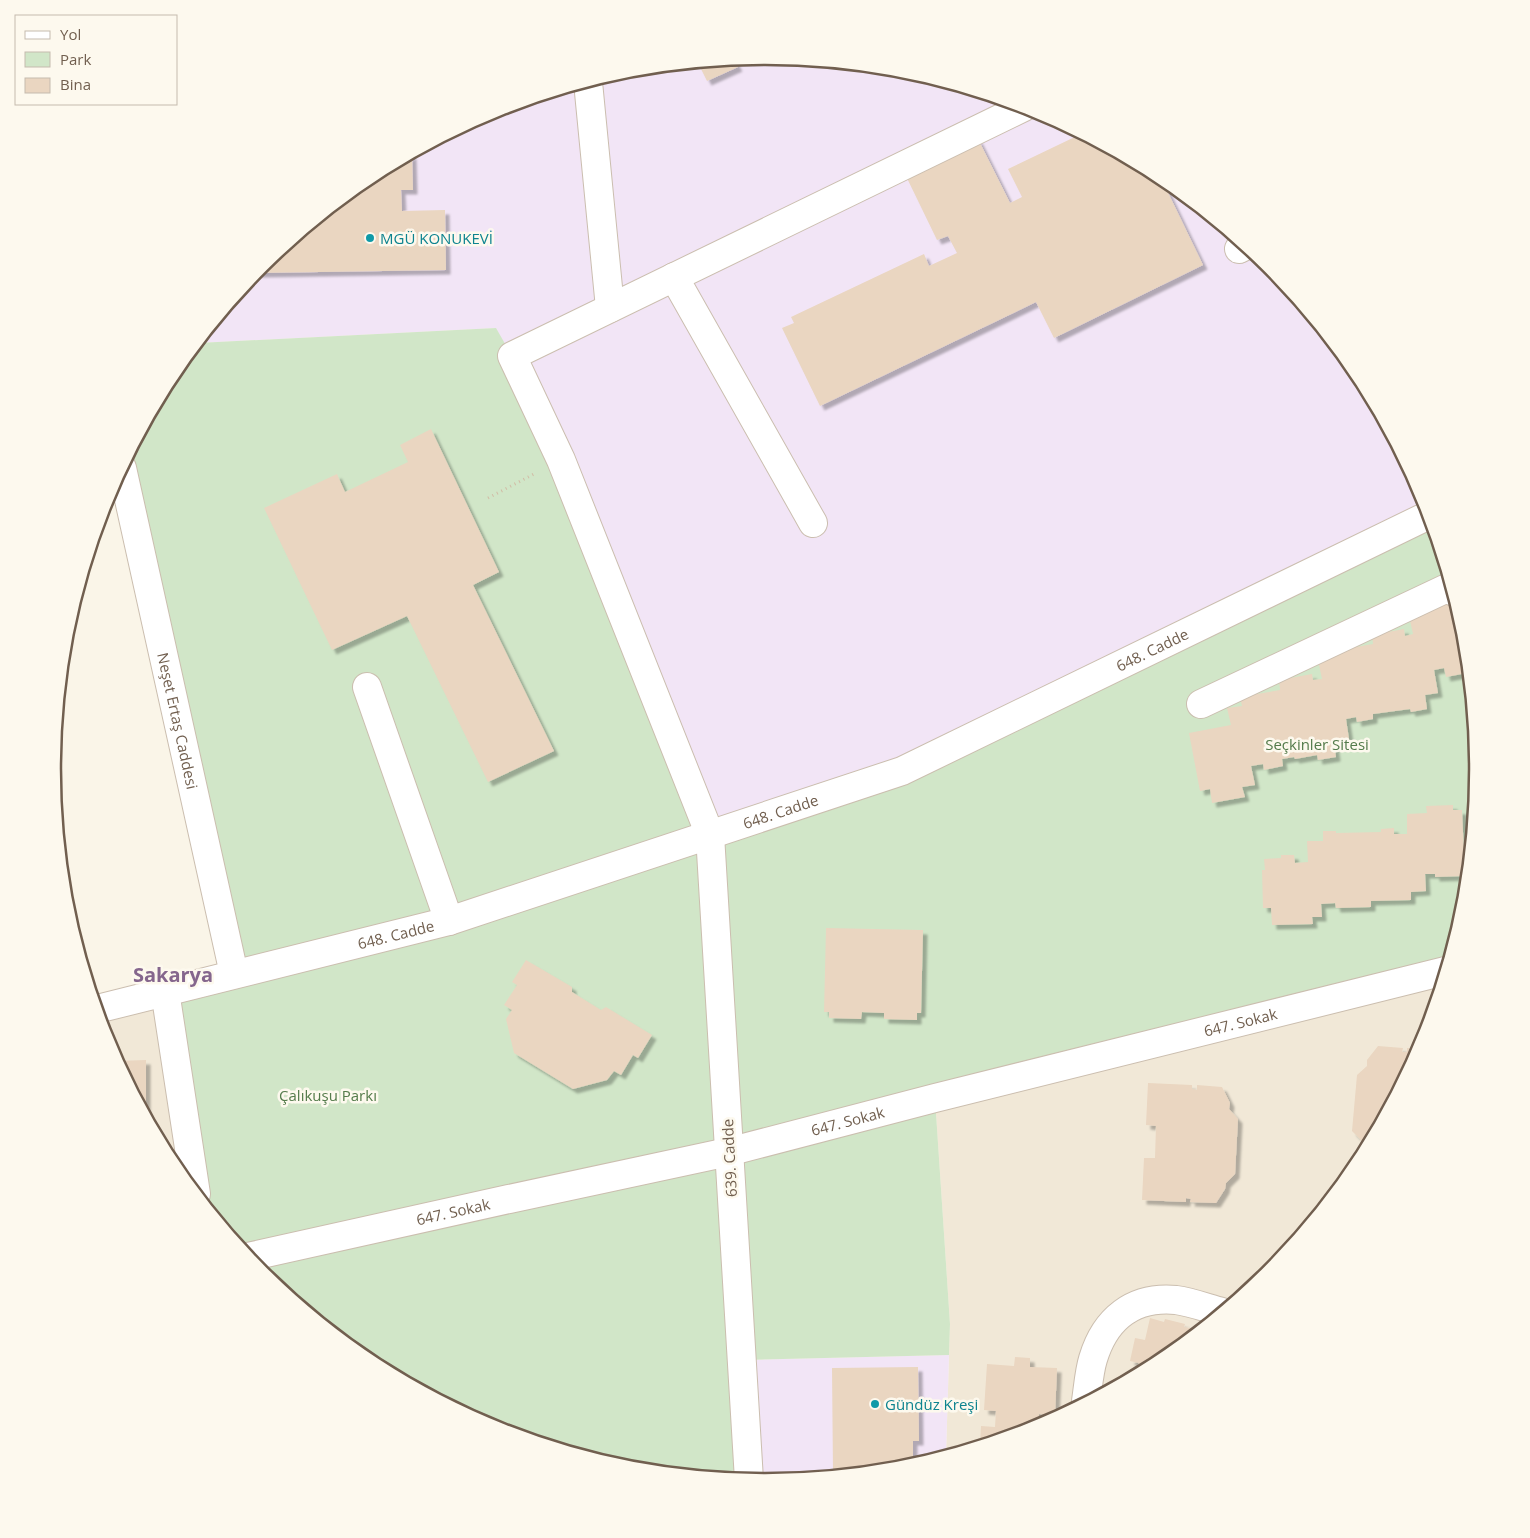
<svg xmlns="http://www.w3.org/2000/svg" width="1530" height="1538" viewBox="0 0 1530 1538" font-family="'Open Sans',sans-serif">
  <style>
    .residential { fill: #f1e8d7 }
    .education { fill: #f2e5f6 }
    .green { fill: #d1e6c8 }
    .building { fill: #ead6c1; filter: url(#shadow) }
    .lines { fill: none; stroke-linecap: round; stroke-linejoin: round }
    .minor-casing { stroke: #cbbeaf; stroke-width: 30 }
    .path { stroke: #d1bca6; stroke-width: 3; stroke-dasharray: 1 4; stroke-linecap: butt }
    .minor { stroke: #fff; stroke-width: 28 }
    .culture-dot { fill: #0f9aa8; stroke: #fdf9ee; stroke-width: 2 }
    .labels { text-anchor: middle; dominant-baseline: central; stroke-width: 5; stroke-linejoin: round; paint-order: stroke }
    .culture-label { font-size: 15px; fill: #0d838f; stroke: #fdf9ee; text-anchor: start }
    .street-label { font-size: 15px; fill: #715f4f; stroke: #fdf9ee }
    .park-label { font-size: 15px; fill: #547b4b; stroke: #fdf9ee }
    .district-label { font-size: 20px; font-weight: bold; fill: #85668d; stroke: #fdf9ee }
    .rim { fill: none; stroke: #715f4f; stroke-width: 2.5 }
  </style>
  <defs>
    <filter id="shadow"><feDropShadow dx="4.5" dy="4.5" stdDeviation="1" flood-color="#0004"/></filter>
  </defs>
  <rect width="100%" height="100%" fill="#faf5e8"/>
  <path class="residential" d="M1445 971 1423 1042 1357 1165 1269 1273 1161 1362 1037 1427 946 1455 950 1324 935 1098Z
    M165 991 196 1194 172 1165 107 1041 97 1009Z"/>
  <path class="education" d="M765 57 904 70 1038 111 1161 177 1269 265 1358 373 1423 497 1429 515 902 771 710 835 496 328 198 343 261 265 369 176 493 111 626 70Z
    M949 1355 946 1455 904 1468 765 1481 749 1480 741 1360Z"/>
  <path class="green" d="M496 328 512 356 710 835 902 771 1429 515 1464 630 1477 769 1464 908 1445 971 935 1098 950 1324 949 1355 741 1360 749 1480 626 1468 492 1427 369 1361 261 1273 196 1194 165 991 233 974 122 468 173 373 198 343Z"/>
  <path class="building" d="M734 60 738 67 707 81 698 63Z
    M1081 134 1160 176 1203 265 1054 338 1036 302 820 406 782 328 794 323 791 317 924 254 929 266 957 253 948 236 937 240 904 172 978 139 1010 203 1022 197 1008 169Z
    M412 154 413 190H401L402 211 445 210 446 270 255 273 261 265 369 176Z
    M431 429 499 572 473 585 554 751 488 782 407 616 332 650 264 508 337 474 345 492 408 462 400 445Z
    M1455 599 1464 630 1467 673 1446 677 1444 668 1434 670 1438 693 1425 695 1427 709 1411 712 1410 709 1373 714V719L1357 722 1356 717 1346 719 1349 739 1334 742 1336 757 1318 760 1317 755 1295 759 1294 757 1282 759 1283 766 1264 770 1263 764 1251 766 1255 785 1242 787 1245 797 1212 803 1210 789 1200 791 1189 733 1231 725 1227 708 1242 706 1240 697 1280 690 1279 680 1312 674 1313 680 1322 679 1318 660 1333 651 1373 644 1372 635 1404 629 1405 636 1413 634 1409 616Z
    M1453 805V810H1462L1465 876 1435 877V874H1425L1426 891 1411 892V900L1371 901V907L1336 908 1335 903 1321 904 1322 917H1312L1313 924 1272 925 1271 908H1263L1262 870H1265L1264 859 1281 858V855H1294L1295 863 1308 862 1307 841H1323V831H1336V833L1381 832V829L1394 828V834H1407V814L1427 813 1426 806Z
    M826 928 923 930 921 1013H917V1020L884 1019V1013L862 1012 861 1019 829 1018V1012H824Z
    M526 960 572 987V992L601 1010 606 1007 652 1035 638 1058 633 1055 621 1075 614 1071 607 1080 573 1089 514 1053 506 1019 512 1010 504 1005 517 985 512 982Z
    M1378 1046 1403 1048 1402 1052H1407V1048L1419 1049 1364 1153 1360 1146 1361 1140 1352 1131 1357 1075 1367 1066V1060Z
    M146 1060V1115L117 1061Z
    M1148 1083 1192 1085V1089L1197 1090V1085L1222 1087 1230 1103 1229 1109 1238 1119 1235 1174 1226 1183 1225 1189 1216 1203 1190 1202 1191 1199 1186 1198V1202L1142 1200 1144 1158H1155L1156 1126 1146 1125Z
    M1150 1318 1164 1322 1165 1319 1185 1324 1184 1327 1199 1330 1161 1362 1137 1374 1139 1363 1130 1361 1135 1338 1145 1340Z
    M1015 1357 1030 1358V1367L1057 1368 1055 1415 1039 1414 1037 1427 980 1445 981 1426 995 1427 996 1411 984 1410 987 1364 1014 1366Z
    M918 1367 919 1441H913V1465L904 1468 833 1475 832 1368Z"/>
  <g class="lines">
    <defs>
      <g id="minor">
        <path d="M588 82 610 308"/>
        <path d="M1239 249 1245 246"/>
        <path d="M674 277 813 523"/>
        <path id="s1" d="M122 468 234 974"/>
        <path d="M367 687 449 921"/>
        <path d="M1201 704 1445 589 1452 591"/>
        <path d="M165 991 196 1194"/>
        <path id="s2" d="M97 1009 449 921 902 771 1429 515"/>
        <path id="s3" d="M248 1257 509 1199 728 1152 935 1098 1445 971"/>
        <path d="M1086 1401C1088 1388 1089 1372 1093 1359 1105 1319 1133 1296 1176 1300 1191 1302 1207 1308 1222 1312"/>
        <path d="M749 1480 710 835 561 460 512 356 1024 107"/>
      </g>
    </defs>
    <use href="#minor" class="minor-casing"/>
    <path class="path" d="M488 498 534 474"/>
    <use href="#minor" class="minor"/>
  </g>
  <g class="culture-dot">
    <circle cx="370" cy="238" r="5"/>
    <circle cx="875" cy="1404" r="5"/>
  </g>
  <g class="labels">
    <g class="culture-label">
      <text x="380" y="238">MGÜ KONUKEVİ</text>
      <text x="885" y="1404">Gündüz Kreşi</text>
    </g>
    <g class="street-label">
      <text stroke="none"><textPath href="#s2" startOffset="1118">648. Cadde</textPath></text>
      <text stroke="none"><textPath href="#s1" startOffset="259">Neşet Ertaş Caddesi</textPath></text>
      <text stroke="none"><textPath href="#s2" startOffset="712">648. Cadde</textPath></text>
      <text stroke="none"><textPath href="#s2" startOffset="308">648. Cadde</textPath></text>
      <text stroke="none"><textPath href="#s3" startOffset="1020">647. Sokak</textPath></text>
      <text stroke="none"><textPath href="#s3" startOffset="615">647. Sokak</textPath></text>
      <text transform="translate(729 1158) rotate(-93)">639. Cadde</text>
      <text stroke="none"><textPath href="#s3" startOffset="210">647. Sokak</textPath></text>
    </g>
    <g class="park-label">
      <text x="1317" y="744">Seçkinler Sitesi</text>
      <text x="328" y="1095">Çalıkuşu Parkı</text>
    </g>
    <g class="district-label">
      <text x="173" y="974">Sakarya</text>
    </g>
  </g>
  <path d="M0 0H1530V1538H0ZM61 769a704 704 0 1 1 1408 0a704 704 0 1 1-1408 0Z" fill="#fdf9ee" fill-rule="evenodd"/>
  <path class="rim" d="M61 769a704 704 0 1 1 1408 0a704 704 0 1 1-1408 0Z"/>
  <rect x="15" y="15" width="162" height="90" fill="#fdf9ee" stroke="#c5bbae"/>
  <rect x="25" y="31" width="25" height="8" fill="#ffffff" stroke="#c5bbae"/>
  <text x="60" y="40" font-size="15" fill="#715f4f">Yol</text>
  <rect x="25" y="52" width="25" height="15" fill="#d1e6c8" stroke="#c5bbae"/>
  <text x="60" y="65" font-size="15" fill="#715f4f">Park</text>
  <rect x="25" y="78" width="25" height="15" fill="#ead6c1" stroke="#c5bbae"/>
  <text x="60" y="90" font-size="15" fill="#715f4f">Bina</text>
</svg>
